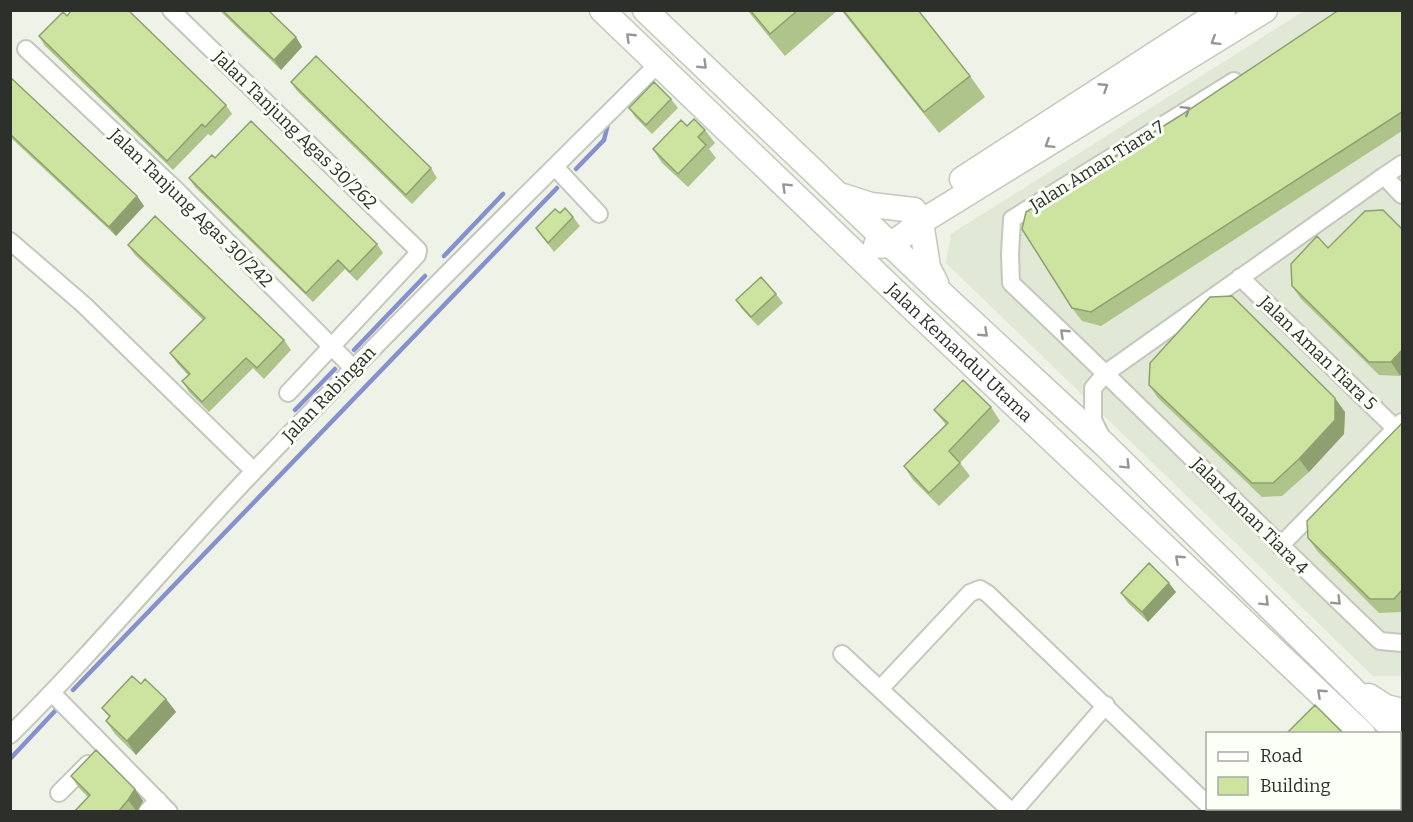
<svg xmlns="http://www.w3.org/2000/svg" width="1413" height="822" viewBox="0 0 1413 822" font-family="Bitter,serif">
  <style>
    .built { fill: #e1e8d6 }
    .lines { fill: none; stroke-linecap: round; stroke-linejoin: round }
    .stream { stroke: #8590cf; stroke-width: 4.5 }
    .street-casing { stroke: #c3c7bc; stroke-width: 20 }
    .secondary-casing { stroke: #c3c7bc; stroke-width: 27 }
    .street { stroke: #fff; stroke-width: 16 }
    .secondary { stroke: #fff; stroke-width: 24 }
    .wall { fill: #afc48a }
    .shaded-wall { fill: #8fa070 }
    .building { fill: #cce4a0; stroke: #8fa070; stroke-width: 1.5 }
    .oneway { stroke: #969795 }
    .labels { text-anchor: middle; dominant-baseline: central; stroke-width: 6; stroke-linejoin: round; paint-order: stroke }
    .street-label { font-size: 18px; fill: #2d2f2b; stroke: #fbfff6 }
  </style>
  <rect width="100%" height="100%" fill="#eef2e7"/>
  <path class="built" d="M1304 11H1402V676H1373L946 263 951 234Z"/>
  <g class="lines">
    <path class="stream" d="M576 169 604 140 608 124
      M444 256 503 194
      M354 350 425 276
      M295 410 335 369
      M73 690 557 188
      M10 759 55 711"/>
    <defs>
      <path id="street" d="M171 10 418 250 417 255 288 393
        M26 49 173 187 354 369
        M1234 81 1012 219 1010 254 1011 283C1136 401 1256 523 1380 641L1402 643
        M555 167 599 214
        M1384 176 1402 195
        M10 241 84 305 254 471
        M1240 277 1396 429
        M1101 436 1093 420V388L1106 373 1384 176 1402 164
        M1280 546 1402 422
        M842 654 1012 812
        M880 689 970 593 980 589 988 594 1208 805
        M52 693 169 812
        M10 735C96 650 172 557 255 470 387 332 523 198 658 64
        M59 793 88 764
        M147 812 158 800
        M1013 812 1106 705
        M1250 812 1253 808"/>
      <g id="secondary">
        <path id="s1" d="M602 10 906 302 1363 734"/>
        <path d="M645 10 941 293 1105 445 1398 734"/>
        <path d="M962 179 1223 10"/>
        <path d="M843 196 871 205 914 210"/>
        <path d="M921 222 928 267 936 283"/>
        <path d="M876 245C891 250 909 230 921 222L1265 10"/>
        <path d="M1369 696 1386 707 1402 711"/>
        <path d="M1400 782 1402 779"/>
        <path d="M1372 812 1375 808"/>
      </g>
    </defs>
    <use href="#street" class="street-casing"/>
    <use href="#secondary" class="secondary-casing"/>
    <use href="#street" class="street"/>
    <use href="#secondary" class="secondary"/>
  </g>
  <path class="wall" d="M219 10H268L296 37 302 47 281 70Z
    M747 10H838L785 56Z
    M841 10H918L970 76 985 97 939 133Z
    M1402 10V131L1101 326 1082 321 1072 308Z
    M67 16 226 105 232 114 211 136 208 134 173 170 45 46 39 36Z
    M10 77 137 196 144 206 116 236 10 137Z
    M291 82 431 168 437 178 412 204 297 91Z
    M671 99 678 108 652 134 635 117 629 108Z
    M687 126 705 130 715 143 709 149 716 158 688 187 662 163 653 149Z
    M215 158 377 244 383 253 357 281 345 269 313 302 195 187 189 178Z
    M560 213 573 217 580 226 554 252 536 228Z
    M1317 236 1400 376 1379 375 1301 299 1292 286Z
    M128 245 284 340 291 350 264 379 253 368 209 412 189 392 182 381 188 375 177 363 170 353 203 320 135 255Z
    M776 294 783 303 758 326 742 309 736 300Z
    M1149 385 1345 412 1344 434 1309 472 1282 496 1262 497 1158 398Z
    M991 407 1000 421 960 463 970 476 939 506 913 480 904 466 946 425 934 410Z
    M1402 423V612L1379 613 1318 552 1308 538Z
    M1176 592 1148 622 1128 603 1121 593Z
    M141 684 166 699 176 712 136 755 115 734 106 721 109 717 102 708Z
    M71 776 135 789 143 801 137 812H74L88 797 79 788Z"/>
  <path class="shaded-wall" d="M296 37 302 47 281 70 274 60Z
    M137 196 144 206 116 236 109 227Z
    M1402 350V373L1400 376 1391 362Z
    M1335 398 1345 412 1344 434 1309 472 1299 459Z
    M1169 583 1176 592 1148 622 1142 612Z
    M166 699 176 712 136 755 127 741Z
    M135 789 143 801 137 812 128 800Z"/>
  <path class="building" d="M72 10H128L226 105 205 127 202 124 167 161 39 36 63 12 67 16Z
    M222 10H268L296 37 274 60Z
    M750 10H798L770 34Z
    M843 10H918L970 76 924 112Z
    M1339 10H1402V112L1091 312 1072 308 1022 229 1026 212 1178 117Z
    M316 56 431 168 406 195 291 82Z
    M10 77 137 196 109 227 10 134Z
    M654 82 671 99 646 125 629 108Z
    M694 119 705 130 698 137 706 145 678 174 653 149 681 120 687 126Z
    M251 121 377 244 350 272 338 260 306 293 189 178 212 155 215 158Z
    M565 208 573 217 548 243 536 228 555 209 560 213Z
    M1383 210 1402 229V350L1391 362H1369L1292 286 1291 264 1317 236 1328 248 1365 211Z
    M155 216 284 340 257 368 246 358 202 402 182 381 190 374 170 353 205 318 128 245Z
    M761 277 776 294 751 317 736 300Z
    M1232 296 1335 398V420L1299 459 1273 483H1252L1149 385 1150 363 1210 297Z
    M963 380 991 407 949 451 960 463 929 493 904 466 948 423 934 410Z
    M1402 423V590L1394 599H1370L1308 538 1307 521Z
    M1149 563 1169 583 1142 612 1121 593Z
    M132 676 141 684 145 679 166 699 127 741 106 721 110 716 102 708Z
    M1315 705 1344 734H1286Z
    M96 750 135 789 128 800 118 812H74L90 795 71 776Z"/>
  <defs><path id="oneway-chevron" d="M-2-3.5L2.5 0L-2 3.5" fill="none" stroke-width="1.6" stroke-linecap="round" stroke-linejoin="round" transform="scale(1.5)"/></defs>
  <g class="oneway">
    <use href="#oneway-chevron" transform="translate(630 37) rotate(-136)"/>
    <use href="#oneway-chevron" transform="translate(1215 41) rotate(148)"/>
    <use href="#oneway-chevron" transform="translate(703 65) rotate(44)"/>
    <use href="#oneway-chevron" transform="translate(1104 87) rotate(-33)"/>
    <use href="#oneway-chevron" transform="translate(1186 110) rotate(-32)"/>
    <use href="#oneway-chevron" transform="translate(1049 144) rotate(148)"/>
    <use href="#oneway-chevron" transform="translate(786 187) rotate(-136)"/>
    <use href="#oneway-chevron" transform="translate(984 333) rotate(43)"/>
    <use href="#oneway-chevron" transform="translate(1064 333) rotate(-137)"/>
    <use href="#oneway-chevron" transform="translate(1126 465) rotate(45)"/>
    <use href="#oneway-chevron" transform="translate(1179 559) rotate(-137)"/>
    <use href="#oneway-chevron" transform="translate(1337 601) rotate(44)"/>
    <use href="#oneway-chevron" transform="translate(1265 602) rotate(45)"/>
    <use href="#oneway-chevron" transform="translate(1321 693) rotate(-137)"/>
  </g>
  <g class="labels">
    <g class="street-label">
      <text transform="translate(295 130) rotate(44)">Jalan Tanjung Agas 30/262</text>
      <text transform="translate(1097 166) rotate(-32)">Jalan Aman Tiara 7</text>
      <text transform="translate(191 208) rotate(44)">Jalan Tanjung Agas 30/242</text>
      <text stroke="none"><textPath href="#s1" startOffset="495">Jalan Kemandul Utama</textPath></text>
      <text transform="translate(1318 353) rotate(44)">Jalan Aman Tiara 5</text>
      <text transform="translate(329 394) rotate(-46)">Jalan Rabingan</text>
      <text transform="translate(1250 516) rotate(45)">Jalan Aman Tiara 4</text>
    </g>
  </g>
  <rect width="1413" height="822" fill="none" stroke="#2d2f2b" stroke-width="24"/>
  <rect x="1206" y="732" width="195" height="78" fill="#fbfff6" stroke="#a9aca5" stroke-width="1.5"/>
  <rect x="1218" y="752" width="30" height="9" fill="#ffffff" stroke="#a9aca5" stroke-width="1.5"/>
  <text x="1260" y="762" font-size="18" fill="#2d2f2b">Road</text>
  <rect x="1218" y="777" width="30" height="18" fill="#cce4a0" stroke="#a9aca5" stroke-width="1.5"/>
  <text x="1260" y="792" font-size="18" fill="#2d2f2b">Building</text>
</svg>
